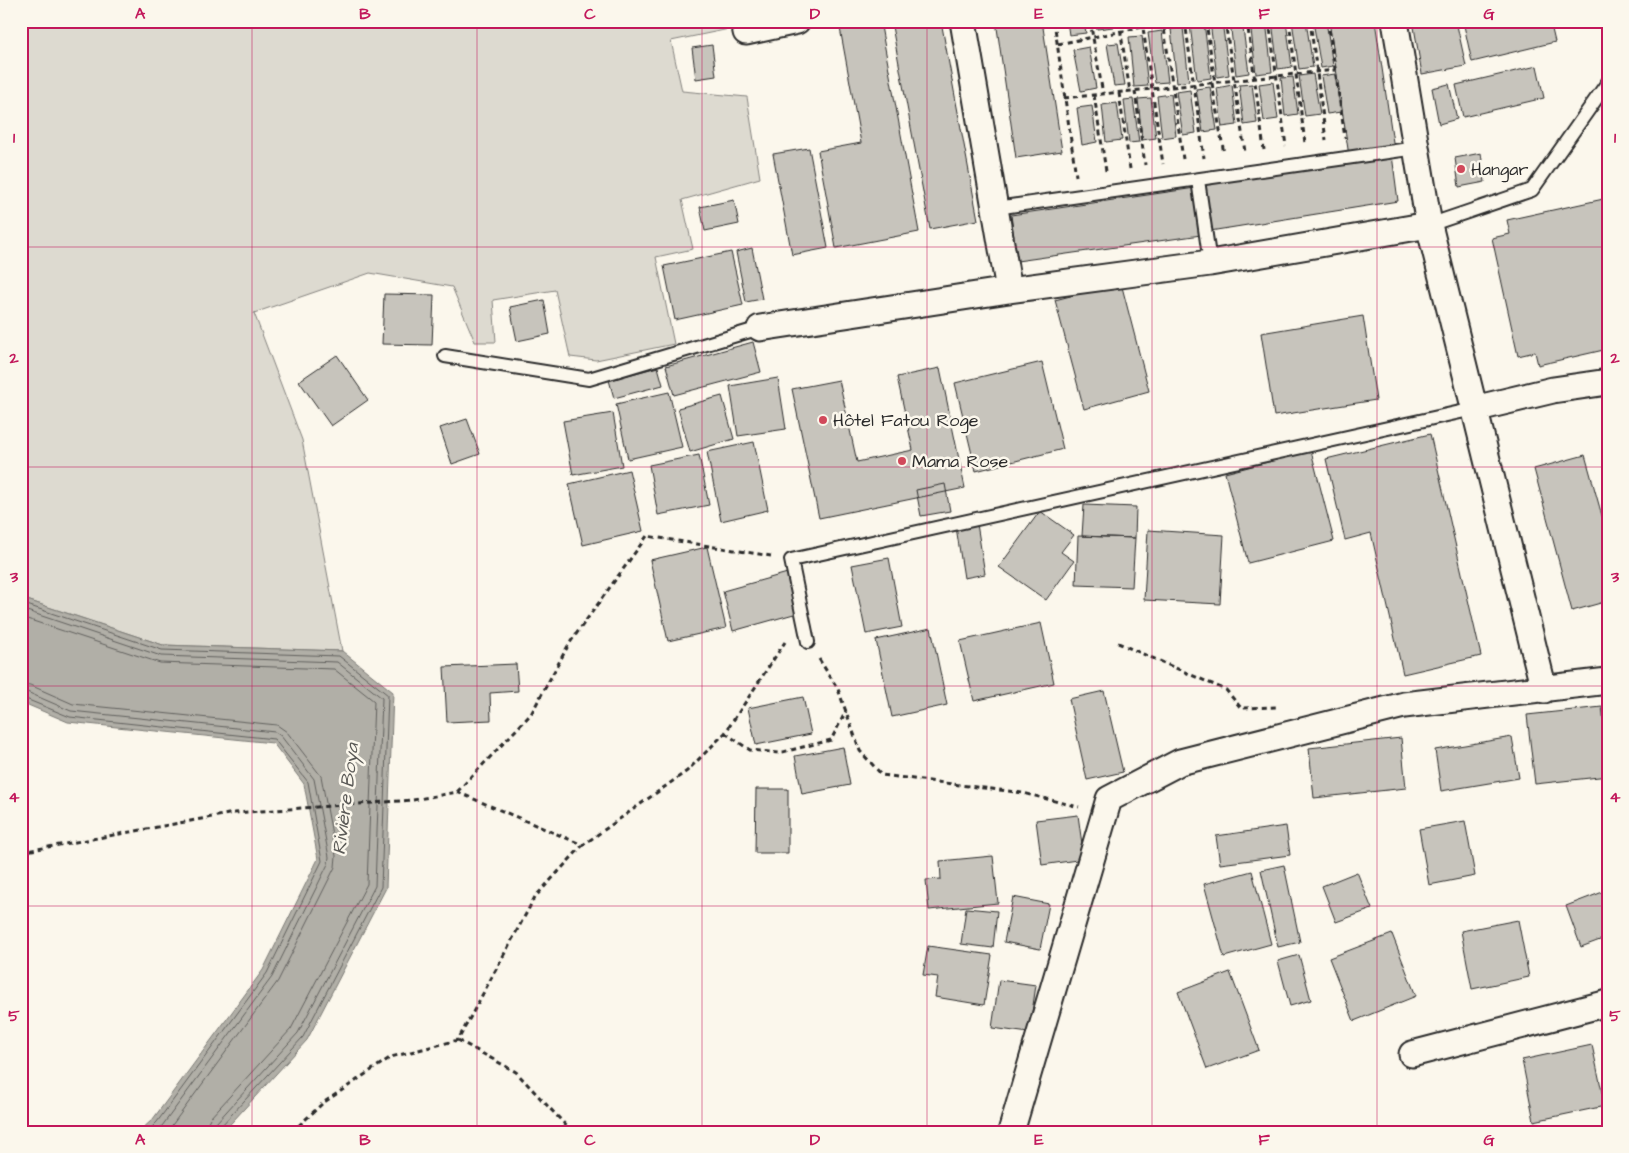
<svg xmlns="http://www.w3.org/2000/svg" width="1629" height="1153" viewBox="0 0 1629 1153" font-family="'Architects Daughter',sans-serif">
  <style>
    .green { fill: #dddad0; stroke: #84827e }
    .water { fill: #b1afa7; stroke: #7b7a75 }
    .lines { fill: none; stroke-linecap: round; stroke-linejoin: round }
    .shore { stroke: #61605d; stroke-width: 1 }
    .building { fill: #c7c4bc; stroke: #2b2b2b }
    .service-casing { stroke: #2b2b2b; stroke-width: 16 }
    .minor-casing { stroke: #2b2b2b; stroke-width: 29 }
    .path { stroke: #2b2b2b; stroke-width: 3; stroke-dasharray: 5 4; stroke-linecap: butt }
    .service { stroke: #fbf7ec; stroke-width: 12 }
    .minor { stroke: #fbf7ec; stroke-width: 25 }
    .grid { fill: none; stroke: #c2185b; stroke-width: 1; stroke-opacity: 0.55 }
    .poi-dot { fill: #d1495b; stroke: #fbf7ec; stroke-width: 2 }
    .labels { text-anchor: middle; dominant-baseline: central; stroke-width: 5; stroke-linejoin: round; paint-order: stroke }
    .poi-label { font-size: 18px; fill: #2b2b2b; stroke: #fbf7ec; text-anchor: start }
    .water-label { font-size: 19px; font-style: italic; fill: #5a5956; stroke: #fbf7ec }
    .neatline { fill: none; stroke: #c2185b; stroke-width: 2 }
    .grid-label { font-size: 16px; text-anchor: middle; font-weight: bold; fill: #c2185b }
  </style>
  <rect width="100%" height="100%" fill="#fbf7ec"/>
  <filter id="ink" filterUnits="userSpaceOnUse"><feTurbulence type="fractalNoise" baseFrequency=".02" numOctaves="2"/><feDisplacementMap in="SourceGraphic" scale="10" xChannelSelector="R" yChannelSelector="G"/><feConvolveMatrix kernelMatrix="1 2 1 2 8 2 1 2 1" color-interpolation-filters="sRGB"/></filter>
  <g filter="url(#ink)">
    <path class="green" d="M21 21H733L734 28 671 41 682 91 747 97 760 178 682 200 693 249 656 257 674 344 596 360 570 357 555 290 493 300 496 342H475L452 287 370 273 254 313 302 440 342 651 163 645 21 598Z"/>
    <path class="water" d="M21 598 163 645 342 651 393 692 386 888 307 1040 223 1132H139L153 1119 263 970 318 859 304 784 273 743 68 722 21 702Z"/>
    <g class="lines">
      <path class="shore" d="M21 603 162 650 339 656 388 695 381 887 303 1037 221 1126 220 1132
        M21 609 161 656 337 662 382 698 375 886 298 1033 216 1123 213 1132
        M21 617 160 663 334 669 374 701 367 884 291 1029 210 1118 207 1124 206 1132
        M21 684 30 685 73 704 277 725 287 732 321 776 336 856 335 867 278 981 167 1132
        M21 691 27 692 71 711 275 732 281 736 314 779 329 857 328 864 272 977 162 1126 156 1132
        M21 697 70 717 274 739 308 782 322 861 267 973 157 1122 147 1132"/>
    </g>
    <path class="building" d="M880 21 919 232 836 248 818 151 861 143 840 28Z
      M891 21H941L978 220 930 229Z
      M996 21H1042L1062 151 1016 158Z
      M1067 21H1084L1086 33 1069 35Z
      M1096 21H1112L1113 27 1097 29Z
      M1222 21 1229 75 1217 77 1210 22Z
      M1230 21H1242L1249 73 1236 75Z
      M1250 21H1266L1272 72 1256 74Z
      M1272 21H1286L1292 67 1278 69Z
      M1292 21H1306L1313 67 1299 69Z
      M1313 21H1326L1333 66 1321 68Z
      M1329 21H1375L1394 149 1349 156Z
      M1413 21H1456L1466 66 1422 74Z
      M1463 21H1550L1555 42 1472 62Z
      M1204 23 1211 78 1197 80 1190 25Z
      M1183 28 1189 81 1177 83 1171 29Z
      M1162 31 1168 82 1155 83 1148 33Z
      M1142 36 1148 86 1134 87 1129 37Z
      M1118 43 1125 85 1114 86 1107 44Z
      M712 45 716 76 696 79 692 48Z
      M1089 47 1096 88 1081 91 1073 50Z
      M1537 66 1544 98 1463 117 1456 85Z
      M1313 74 1320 114 1305 116 1299 76Z
      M1335 74 1341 112 1327 114 1321 76Z
      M1293 77 1298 114 1285 116 1281 78Z
      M1273 82 1278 119 1264 121 1259 84Z
      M1252 84 1257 123 1244 125 1239 85Z
      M1449 84 1457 119 1439 124 1432 88Z
      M1232 85 1237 125 1222 127 1217 88Z
      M1210 87 1217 130 1203 132 1196 89Z
      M1190 90 1196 133 1183 135 1176 92Z
      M1171 94 1176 136 1162 138 1157 96Z
      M1151 98 1156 138 1142 140 1138 99Z
      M1133 99 1139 142 1129 143 1124 100Z
      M1117 103 1122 140 1106 142 1102 105Z
      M1092 106 1097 142 1082 145 1077 108Z
      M809 148 828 248 792 255 773 154Z
      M1481 153 1485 182 1459 187 1455 158Z
      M1392 155 1398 201 1210 231 1203 185Z
      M1195 188 1201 235 1017 261 1011 215Z
      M1608 198V349L1538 365 1535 352 1518 356 1492 238 1510 234 1507 220Z
      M734 200 739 224 705 231 700 207Z
      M752 248 762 299 746 302 736 252Z
      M731 252 743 305 675 320 664 266Z
      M1121 283 1149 391 1084 409 1055 300Z
      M384 294 434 295 432 345 382 344Z
      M544 300 550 334 517 341 510 307Z
      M1363 316 1376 400 1274 416 1261 333Z
      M753 342 761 372 674 395 666 366Z
      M337 355 368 400 331 426 299 381Z
      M1042 362 1063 449 976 471 955 383Z
      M658 367 663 385 614 398 609 380Z
      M940 368 965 488 819 518 792 389 839 380 857 462 913 450 897 377Z
      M778 378 786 429 738 436 730 386Z
      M669 392 682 447 628 459 616 404Z
      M722 396 734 439 690 452 678 408Z
      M613 413 622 466 573 475 563 421Z
      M467 419 480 454 452 464 440 428Z
      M1430 434 1481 656 1403 674 1371 533 1345 540 1326 459Z
      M754 442 768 510 721 521 707 452Z
      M1608 448V463L1603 449Z
      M1311 451 1334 541 1248 563 1225 473Z
      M699 455 709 505 658 515 649 465Z
      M1585 455 1608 537V601L1572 611 1534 469Z
      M629 470 643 531 583 545 569 484Z
      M945 484 950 511 921 516 916 490Z
      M1084 505 1136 507 1135 538 1082 536Z
      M1040 511 1074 535 1061 552 1074 561 1046 600 999 567Z
      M977 524 985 574 964 578 956 527Z
      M1148 530 1224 535 1220 604 1144 600Z
      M1078 536 1135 538 1132 587 1076 585Z
      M707 547 726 628 668 641 650 560Z
      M889 558 902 627 866 634 852 565Z
      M791 572 801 612 733 631 723 591Z
      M1041 623 1054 683 974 701 960 641Z
      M931 628 947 705 892 717 876 640Z
      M516 664 518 691 490 693 491 720 447 722 444 667Z
      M1104 691 1123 772 1087 780 1069 699Z
      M803 697 811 734 756 745 748 708Z
      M1602 707 1608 759V776L1535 784 1527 715Z
      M1512 737 1519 778 1441 791 1435 750Z
      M1401 738 1406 788 1314 798 1309 748Z
      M843 747 850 785 802 794 795 756Z
      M756 789H788V853H755Z
      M1078 815 1084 859 1042 865 1036 820Z
      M1465 821 1475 876 1429 885 1419 829Z
      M1286 826 1290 855 1220 864 1216 836Z
      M993 856 998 903 929 910 926 880 941 879 940 861Z
      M1284 865 1300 942 1278 947 1261 870Z
      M1252 871 1271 944 1224 957 1204 884Z
      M1357 872 1372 909 1336 922 1322 886Z
      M1608 890V937L1581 947 1566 906Z
      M1013 897 1049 904 1040 949 1004 942Z
      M966 908 997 911 993 948 961 944Z
      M1518 920 1529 977 1472 989 1461 931Z
      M1392 934 1416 996 1354 1021 1329 958Z
      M928 946 992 955 984 1005 935 997 938 977 923 975Z
      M1299 955 1311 1000 1290 1006 1278 961Z
      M1230 972 1259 1050 1207 1069 1178 992Z
      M999 980 1036 985 1029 1033 992 1028Z
      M1592 1045 1605 1106 1534 1121 1522 1060Z"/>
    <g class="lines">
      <defs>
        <path id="service" d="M1198 180 1210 263
          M996 208 1416 148
          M1429 225 1532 190 1608 82
          M445 356 589 379 760 328
          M808 642 791 560 1474 409"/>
        <path id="minor" d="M744 21 746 32 797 21
          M963 21 1009 290
          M1395 21 1429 225 1544 690
          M760 328 1009 290 1210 263 1429 225
          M1474 409 1553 390 1608 382
          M1412 1054 1608 1003
          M1011 1132 1109 799 1180 762 1404 705 1608 681"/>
      </defs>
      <use href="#service" class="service-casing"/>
      <use href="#minor" class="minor-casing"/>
      <path class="path" d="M1054 21 1076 176
        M1090 21 1103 94
        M1119 21 1130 92
        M1142 21 1163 164
        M1163 21 1183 159
        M1185 21 1204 158
        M1206 21 1215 83
        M1225 21 1245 152
        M1247 21 1264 150
        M1269 21 1286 146
        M1289 21 1305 143
        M1310 21 1326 140
        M1328 21 1345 138
        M1058 44 1143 27 1189 21
        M1212 83 1224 154
        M1135 91 1145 165
        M1119 93 1130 169
        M1094 95 1106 171
        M1064 98 1335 70
        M1118 643 1226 690 1241 708 1276 707
        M819 659 838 689 860 751 882 775 1023 793 1079 807
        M725 733 750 750 779 753 831 740 846 711
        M457 792 583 845 687 771 725 733 785 642
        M21 852 234 813 413 800 457 792 531 714 569 644 647 536 771 556
        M458 1040 516 1072 572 1132
        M292 1132 323 1103 391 1057 458 1040 535 897 583 845"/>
      <use href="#service" class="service"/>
      <use href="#minor" class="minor"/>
    </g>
  </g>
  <path class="grid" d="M252 21V1132M477 21V1132M702 21V1132M927 21V1132M1152 21V1132M1377 21V1132M21 247H1608M21 467H1608M21 686H1608M21 906H1608"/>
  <g class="poi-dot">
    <circle cx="1461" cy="169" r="5"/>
    <circle cx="823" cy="420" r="5"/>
    <circle cx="902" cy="461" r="5"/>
  </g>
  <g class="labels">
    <g class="poi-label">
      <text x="1471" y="169">Hangar</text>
      <text x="833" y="420">Hôtel Fatou Roge</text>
      <text x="912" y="461">Mama Rose</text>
    </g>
    <g class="water-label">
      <text transform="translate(346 799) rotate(-83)">Rivière Boya</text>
    </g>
  </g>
  <rect width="1629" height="1153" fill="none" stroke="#fbf7ec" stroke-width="55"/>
  <rect x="28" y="28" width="1574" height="1098" class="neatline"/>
  <g class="grid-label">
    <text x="140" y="19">A</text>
    <text x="365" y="19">B</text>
    <text x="590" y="19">C</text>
    <text x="815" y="19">D</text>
    <text x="1039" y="19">E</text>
    <text x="1264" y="19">F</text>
    <text x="1489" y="19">G</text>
    <text x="14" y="143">1</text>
    <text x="1615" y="143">1</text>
    <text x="14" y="363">2</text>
    <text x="1615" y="363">2</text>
    <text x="14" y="582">3</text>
    <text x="1615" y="582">3</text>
    <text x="14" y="802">4</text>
    <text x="1615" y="802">4</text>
    <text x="14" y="1021">5</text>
    <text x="1615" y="1021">5</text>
    <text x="140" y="1145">A</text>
    <text x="365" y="1145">B</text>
    <text x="590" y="1145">C</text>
    <text x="815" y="1145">D</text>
    <text x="1039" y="1145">E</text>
    <text x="1264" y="1145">F</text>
    <text x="1489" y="1145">G</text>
  </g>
</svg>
